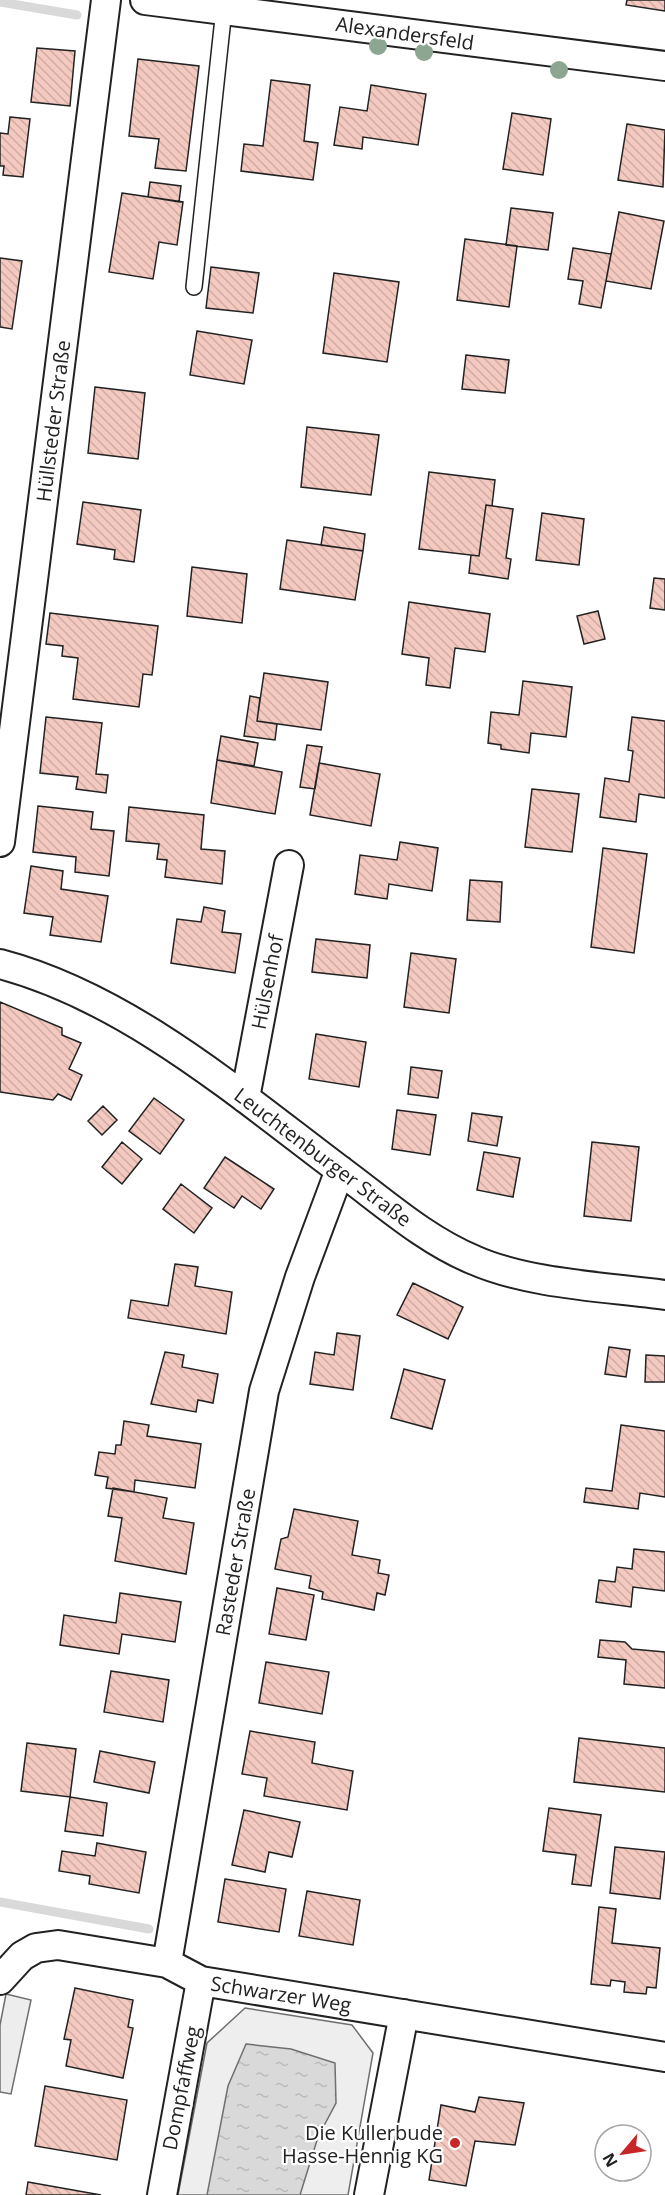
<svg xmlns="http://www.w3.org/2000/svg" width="665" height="2195" viewBox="0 0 665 2195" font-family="'Open Sans',sans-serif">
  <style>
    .green { fill: #eee; stroke: #6f6f6f; stroke-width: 1.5 }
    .parking { fill: #ededed; stroke: #6f6f6f; stroke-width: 1.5 }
    .water { fill: url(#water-ripples); stroke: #6f6f6f; stroke-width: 1.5 }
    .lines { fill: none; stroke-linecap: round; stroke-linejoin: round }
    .stream { stroke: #d9d9d9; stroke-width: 9 }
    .building { fill: url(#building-back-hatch); stroke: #222; stroke-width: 1.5 }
    .service-casing { stroke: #222; stroke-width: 18 }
    .minor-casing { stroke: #222; stroke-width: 32 }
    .service { stroke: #fff; stroke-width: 15 }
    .minor { stroke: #fff; stroke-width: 28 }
    .tree { fill: #8da692 }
    .poi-dot { fill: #c62828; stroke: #fff; stroke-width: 2 }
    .labels { text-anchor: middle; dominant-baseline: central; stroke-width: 4.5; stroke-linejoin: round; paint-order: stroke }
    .street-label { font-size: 20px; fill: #222; stroke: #fff }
    .poi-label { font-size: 20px; fill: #222; stroke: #fff; text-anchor: end }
  </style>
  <defs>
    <pattern id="water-ripples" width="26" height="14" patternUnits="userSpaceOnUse" patternTransform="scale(1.5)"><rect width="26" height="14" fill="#d9d9d9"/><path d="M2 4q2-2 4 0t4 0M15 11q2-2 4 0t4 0" fill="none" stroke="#bababa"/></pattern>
    <pattern id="building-back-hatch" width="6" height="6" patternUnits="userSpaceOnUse" patternTransform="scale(1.5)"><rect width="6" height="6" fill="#f3c9c0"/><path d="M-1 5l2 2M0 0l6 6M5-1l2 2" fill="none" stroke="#d0aca5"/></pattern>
  </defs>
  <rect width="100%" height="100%" fill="#fff"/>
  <path class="green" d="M245 2008 352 2025 373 2053 348 2195H178L207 2043Z"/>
  <path class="parking" d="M6 1994 31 2000 11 2094 0 2092V2025Z"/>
  <path class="water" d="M246 2044 291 2049 335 2063 336 2103 318 2137 300 2195H207L228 2086Z"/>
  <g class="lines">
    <path class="stream" d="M0 2 77 15
      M0 1902 149 1929"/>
  </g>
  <path class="building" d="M627 0H665V11L626 5Z
    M37 48 75 51 70 106 31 102Z
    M138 59 199 66 186 171 155 168 159 139 129 136Z
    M271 80 310 85 304 141 318 143 313 180 241 171 244 144 263 146Z
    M371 85 426 94 418 145 363 137 362 149 334 145 340 107 367 111Z
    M512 113 551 119 543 175 503 169Z
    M10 117 30 119 23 177 3 175 4 166H0V133L8 134Z
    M627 124 665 130 663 187 618 180Z
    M150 182 181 186 179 202 148 197Z
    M122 193 183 202 177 245 159 242 153 279 109 272Z
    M511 208 553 213 548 250 506 245Z
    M619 212 664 221 651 289 606 281Z
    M465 239 517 246 509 307 457 300Z
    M573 248 611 254 601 308 579 304 583 281 568 279Z
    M0 258 22 261 12 329 0 327Z
    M211 267 259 273 253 313 206 308Z
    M334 273 399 282 387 362 323 353Z
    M197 331 252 340 244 384 190 375Z
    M466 355 509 360 505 393 462 389Z
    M95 387 145 393 138 459 88 453Z
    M307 427 379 435 371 495 301 487Z
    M429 472 495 480 492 506 486 505 479 556 419 549Z
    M83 502 141 510 134 562 114 559 115 550 77 544Z
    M486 505 513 509 506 558 511 559 508 579 469 573 471 555 479 556Z
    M542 513 584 519 579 565 536 560Z
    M324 527 365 534 363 551 321 545Z
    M287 540 363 551 355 600 280 589Z
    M192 567 247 574 242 623 187 616Z
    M654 578 665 579V610L650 608Z
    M409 602 490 614 485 652 455 648 450 688 426 685 429 658 402 654Z
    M598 611 605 639 584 644 577 616Z
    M50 613 158 626 152 675 143 674 139 707 73 699 78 658 62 656 63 646 46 644Z
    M264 673 328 682 321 730 257 721Z
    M523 681 572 687 566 737 531 733 529 753 501 749V745L488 743 491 712 519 715Z
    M250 696 260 698 257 721 277 724 275 740 244 736Z
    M46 717 102 723 96 774 108 775 106 793 76 789 78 777 40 773Z
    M632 717 665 721V798L639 794 636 822 600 817 605 778 629 782 633 751 628 750Z
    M221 736 258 743 254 766 217 760Z
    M307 745 322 747 315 789 300 787Z
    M217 760 282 772 275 814 211 803Z
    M319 763 380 774 371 826 310 815Z
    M532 789 579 794 572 852 525 847Z
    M38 806 93 812 91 829 114 831 109 876 75 872 76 857 33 852Z
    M129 807 204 815 201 849 225 851 222 884 165 877 167 860 157 859 159 844 126 841Z
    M400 842 438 848 432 891 389 884 387 899 355 894 360 855 397 860Z
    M603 848 647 854 634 953 591 947Z
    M31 866 63 871 61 889 108 896 101 942 50 935 53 917 24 913Z
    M470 880 502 882 500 922 467 920Z
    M204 907 225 911 222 932 241 934 235 973 171 963 177 919 201 922Z
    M316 939 370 945 367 978 312 972Z
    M411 953 456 959 449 1013 404 1007Z
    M0 1002 62 1028V1035L81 1043 69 1069 82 1075 71 1100 58 1094 53 1100 0 1092Z
    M316 1034 366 1042 359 1087 309 1079Z
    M411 1067 442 1071 438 1098 408 1094Z
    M154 1098 184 1120 160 1154 129 1131Z
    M103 1106 117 1120 102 1135 88 1121Z
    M397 1110 436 1115 430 1155 392 1149Z
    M472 1113 502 1117 497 1146 468 1141Z
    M122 1142 142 1159 122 1184 102 1167Z
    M592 1142 639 1147 631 1221 584 1216Z
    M484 1152 520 1158 513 1197 477 1190Z
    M225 1157 274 1189 261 1209 242 1196 234 1208 204 1188Z
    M181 1184 212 1208 194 1233 163 1209Z
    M175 1264 198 1267 195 1286 232 1292 226 1334 128 1318 131 1300 168 1306Z
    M413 1283 463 1307 448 1339 397 1315Z
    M337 1333 360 1336 353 1390 310 1384 315 1352 334 1355Z
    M609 1347 630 1350 626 1377 605 1374Z
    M165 1352 184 1355 182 1367 218 1374 213 1403 198 1400 196 1412 151 1404Z
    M646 1355 665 1356V1382H645Z
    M404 1369 445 1380 432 1429 391 1418Z
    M124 1421 149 1425 147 1436 201 1444 195 1488 135 1480 134 1492 106 1488 108 1477 95 1475 99 1452 115 1454 116 1445H121Z
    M621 1425 665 1431V1497L640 1493 638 1509 584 1502 586 1488 612 1491Z
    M113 1488 167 1498 163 1518 194 1523 186 1574 115 1561 122 1518 108 1516Z
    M294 1509 358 1521 352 1555 380 1560 378 1573 389 1575 385 1595 377 1593 374 1610 322 1599 323 1592 309 1588 311 1576 275 1569 281 1539 288 1537Z
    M634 1549 665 1552V1591L633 1587 631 1607 596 1602 599 1580 615 1582 617 1567 632 1569Z
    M277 1588 314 1595 306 1640 269 1634Z
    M120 1593 181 1602 175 1642 122 1634 119 1654 60 1645 64 1615 116 1623Z
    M600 1640 625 1642 632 1649 665 1652V1688L624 1684 626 1660 598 1657Z
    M266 1662 329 1672 322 1714 259 1703Z
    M111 1671 169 1680 163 1722 104 1712Z
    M250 1731 315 1742 312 1763 353 1771 347 1810 264 1796 267 1778 242 1774Z
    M579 1738 665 1748V1792L574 1782Z
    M27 1743 76 1749 70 1797 21 1791Z
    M100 1751 155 1762 149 1793 94 1782Z
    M70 1797 107 1803 103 1836 65 1831Z
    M549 1808 601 1815 591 1886 572 1884 576 1855 543 1851Z
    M244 1810 300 1822 292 1857 269 1852 265 1872 232 1865Z
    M97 1843 146 1852 139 1893 89 1884 90 1876 59 1871 62 1851 95 1856Z
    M615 1847 665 1852 660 1899 610 1893Z
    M225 1879 286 1889 279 1932 218 1922Z
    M307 1891 360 1900 353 1945 299 1936Z
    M599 1907 616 1909 612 1943 660 1948 656 1988 647 1987 646 1994 624 1992 625 1982 611 1980 610 1986 591 1984Z
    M75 1988 133 2000 128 2027 133 2028 123 2078 66 2066 71 2040 64 2039Z
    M45 2086 127 2100 117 2160 35 2146Z
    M479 2097 524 2103 515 2145 475 2141 466 2186 429 2180 441 2105 475 2112Z
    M28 2182 101 2195H26Z"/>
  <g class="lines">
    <defs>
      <path id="service" d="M194 287 224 9"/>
      <path id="minor" d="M145 0 665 66
        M0 842 106 0
        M0 964C132 999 245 1100 353 1180 391 1209 430 1242 474 1260 528 1284 606 1287 665 1295
        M245 1098 289 865
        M167 1963 264 1391 300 1277 340 1170
        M0 1980 22 1956 36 1948 58 1945 167 1963 201 1981 665 2057
        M162 2195 201 1981
        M369 2195 404 2014"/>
    </defs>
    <use href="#service" class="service-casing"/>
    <use href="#minor" class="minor-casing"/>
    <use href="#service" class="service"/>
    <use href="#minor" class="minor"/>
  </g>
  <g class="tree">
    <circle cx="378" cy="46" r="9"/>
    <circle cx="424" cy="52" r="9"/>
    <circle cx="559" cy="70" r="9"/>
  </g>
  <circle class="poi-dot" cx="455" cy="2143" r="6"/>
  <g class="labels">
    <g class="street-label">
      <text transform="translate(405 33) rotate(8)">Alexandersfeld</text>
      <text transform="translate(53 421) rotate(-83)">Hüllsteder Straße</text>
      <text transform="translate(267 982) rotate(-79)">Hülsenhof</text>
      <text transform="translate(323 1157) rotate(37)">Leuchtenburger Straße</text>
      <text transform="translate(235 1562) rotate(-80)">Rasteder Straße</text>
      <text transform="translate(281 1994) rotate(9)">Schwarzer Weg</text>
      <text transform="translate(181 2088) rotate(-79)">Dompfaffweg</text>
    </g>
    <g class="poi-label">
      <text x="443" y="2132">Die Kullerbude<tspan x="443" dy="23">Hasse-Hennig KG</tspan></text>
    </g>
  </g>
  <g transform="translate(623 2153) rotate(241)"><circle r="28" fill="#ffffff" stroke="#a7a7a7" stroke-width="1.5"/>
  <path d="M0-4.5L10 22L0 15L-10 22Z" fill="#c62828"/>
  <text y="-9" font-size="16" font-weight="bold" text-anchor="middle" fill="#222222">N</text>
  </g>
</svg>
